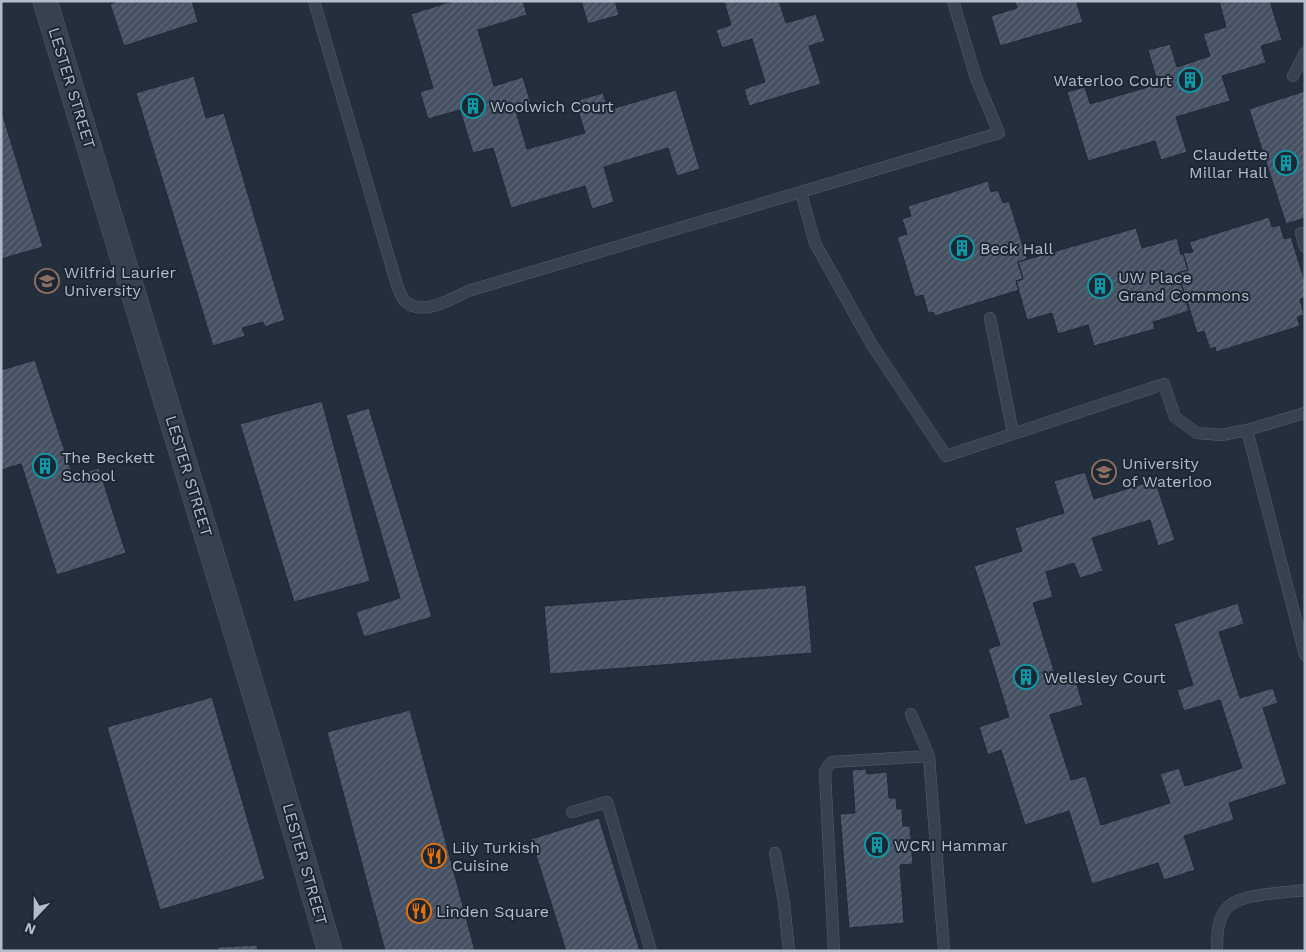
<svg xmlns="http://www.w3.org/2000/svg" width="1306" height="952" viewBox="0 0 1306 952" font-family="'Work Sans',sans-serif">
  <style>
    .building { fill: url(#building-hatch); stroke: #1f2835 }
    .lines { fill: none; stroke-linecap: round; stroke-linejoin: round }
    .lane-casing { stroke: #565f6c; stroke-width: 12 }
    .street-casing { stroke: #565f6c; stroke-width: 25 }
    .lane { stroke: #38414e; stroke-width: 11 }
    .street { stroke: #38414e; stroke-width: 24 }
    .labels { text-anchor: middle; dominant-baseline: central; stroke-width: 4; stroke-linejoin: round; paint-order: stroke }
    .poi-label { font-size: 16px; fill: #b4bcc9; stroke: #1d2633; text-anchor: start }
    .street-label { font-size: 16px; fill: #b4bcc9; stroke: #1d2633 }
  </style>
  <defs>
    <pattern id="building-hatch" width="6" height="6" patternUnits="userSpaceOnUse" patternTransform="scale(1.25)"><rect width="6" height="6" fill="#455162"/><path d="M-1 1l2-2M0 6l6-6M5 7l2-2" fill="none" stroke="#5d6877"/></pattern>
  </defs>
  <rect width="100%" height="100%" fill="#242f3e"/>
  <path class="building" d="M119 1H192L198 22 124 46 110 4Z
    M453 1H523L527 15 478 30 494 86 523 77 531 104 515 108 527 149 585 133 575 101 603 93 608 110 676 90 700 169 677 176 668 148 604 167 614 202 592 209 585 186 511 208 493 148 473 153 460 110 428 119 420 92 433 88 411 14Z
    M581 1H615L619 15 588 24Z
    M724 1H779L786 23 816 14 825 41 809 46 821 84 749 106 744 89 765 82 752 39 722 48 716 30 731 25Z
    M1015 1H1076L1083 22 1000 46 991 16 1017 8Z
    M1219 1H1270L1282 40 1261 46 1266 63 1222 76 1230 101 1176 117 1187 152 1161 160 1155 141 1088 161 1067 92 1085 87 1090 104 1158 84 1148 50 1170 44 1177 67 1210 56 1203 34 1226 27Z
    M194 76 206 118 224 113 285 320 265 327 263 322 242 328 245 336 213 346 136 93Z
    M1305 91V218L1286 224 1249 109Z
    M1 109 43 247 1 259Z
    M988 181 991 192 998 190 1003 203 1009 201 1027 259 1018 262 1023 279 1016 281 1019 290 935 316 933 312 928 313 923 295 915 297 897 237 907 234 902 219 911 216 908 206Z
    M1269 217 1272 227 1280 225 1284 239 1291 237 1305 282V298L1300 299 1304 315 1297 317 1300 326 1216 352 1215 347 1210 349 1204 331 1197 333 1178 273 1188 270 1183 253 1193 252 1189 242Z
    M1136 228 1142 248 1177 238 1181 255 1183 253 1188 270 1178 273 1189 311 1153 322 1155 329 1094 346 1088 325 1058 334 1052 313 1027 320 1016 281 1023 279 1018 262Z
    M35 360 73 476 99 468 126 553 57 575 21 464 1 470V370Z
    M322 401 370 581 294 602 240 424Z
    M369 408 432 617 364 637 356 612 400 598 346 415Z
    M1085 472 1094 499 1155 480 1175 540 1158 546 1150 520 1092 538 1103 571 1080 578 1074 563 1046 572 1053 597 1033 603 1057 680 1074 675 1083 705 1050 715 1071 780 1086 776 1101 825 1170 803 1160 774 1179 768 1185 786 1242 768 1220 700 1184 711 1177 690 1193 685 1174 624 1238 603 1244 624 1219 632 1240 698 1273 688 1278 703 1263 708 1287 784 1229 803 1234 820 1184 836 1195 870 1164 880 1158 863 1092 884 1069 811 1025 825 1001 750 988 755 979 727 1009 717 988 649 1000 645 974 566 1022 551 1015 528 1064 513 1054 481Z
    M806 585 812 653 550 674 544 606Z
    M212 697 265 879 160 910 107 727Z
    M410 710 444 835 475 951H385L327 732Z
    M866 769 867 774 887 772 889 798H896L897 809H902L903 826H910L913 864 900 865 904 923 849 928 840 814 855 813 852 770Z
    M599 818 640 951H566L531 839Z
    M257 945 258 951H218V947Z"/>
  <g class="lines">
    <defs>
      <path id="lane" d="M314 1 397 285C399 290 401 296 404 300 420 318 452 299 468 291L999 133 976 78 953 1
        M1293 76 1305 53
        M801 193 815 243 872 345 946 456 1164 384 1175 417 1197 433 1221 435 1247 430
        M1301 233 1305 247
        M990 318 1013 433
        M1305 413 1247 430 1305 655
        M911 714 929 756 944 951
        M572 812 607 802 651 951
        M775 853 784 903 789 951
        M834 951 825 772 828 766 832 762 929 756
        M1217 951C1217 937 1217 916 1229 906 1244 893 1285 893 1305 890"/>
      <path id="street" d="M45 1 265 729 330 951"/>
    </defs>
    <use href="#lane" class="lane-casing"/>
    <use href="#street" class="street-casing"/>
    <use href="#lane" class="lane"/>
    <use href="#street" class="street"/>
  </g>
  <defs>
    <symbol id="building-ring" viewBox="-11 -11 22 22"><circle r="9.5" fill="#1d2633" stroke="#0f9aa8" stroke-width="1.5"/><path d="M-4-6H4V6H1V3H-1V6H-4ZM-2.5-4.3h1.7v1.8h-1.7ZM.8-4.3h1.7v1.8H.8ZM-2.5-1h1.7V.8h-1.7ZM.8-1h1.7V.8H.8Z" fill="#0f9aa8"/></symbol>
    <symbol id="university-ring" viewBox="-11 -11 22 22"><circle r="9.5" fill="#1d2633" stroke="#8d6e63" stroke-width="1.5"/><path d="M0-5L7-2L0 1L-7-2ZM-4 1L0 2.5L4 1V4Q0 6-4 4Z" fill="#8d6e63"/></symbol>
    <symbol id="restaurant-ring" viewBox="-11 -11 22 22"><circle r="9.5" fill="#1d2633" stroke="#e8710a" stroke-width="1.5"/><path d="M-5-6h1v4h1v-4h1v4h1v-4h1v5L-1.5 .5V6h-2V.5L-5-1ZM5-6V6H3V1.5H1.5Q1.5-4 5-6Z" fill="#e8710a"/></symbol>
  </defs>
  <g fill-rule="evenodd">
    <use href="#building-ring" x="1176" y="66" width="28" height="28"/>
    <use href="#building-ring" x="459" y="92" width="28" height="28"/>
    <use href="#building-ring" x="1272" y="149" width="28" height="28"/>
    <use href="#building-ring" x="948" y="234" width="28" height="28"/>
    <use href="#university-ring" x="33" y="267" width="28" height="28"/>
    <use href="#building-ring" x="1086" y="272" width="28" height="28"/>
    <use href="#building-ring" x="31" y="452" width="28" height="28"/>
    <use href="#university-ring" x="1090" y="458" width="28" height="28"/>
    <use href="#building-ring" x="1012" y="663" width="28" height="28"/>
    <use href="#building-ring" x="863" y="831" width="28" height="28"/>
    <use href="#restaurant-ring" x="420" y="842" width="28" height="28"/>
    <use href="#restaurant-ring" x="405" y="897" width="28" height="28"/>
  </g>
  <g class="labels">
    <g class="poi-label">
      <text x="1172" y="80" text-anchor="end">Waterloo Court</text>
      <text x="490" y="106">Woolwich Court</text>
      <text x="1268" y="154" text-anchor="end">Claudette<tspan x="1268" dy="18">Millar Hall</tspan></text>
      <text x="980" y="248">Beck Hall</text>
      <text x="64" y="272">Wilfrid Laurier<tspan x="64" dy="18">University</tspan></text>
      <text x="1118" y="277">UW Place<tspan x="1118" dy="18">Grand Commons</tspan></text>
      <text x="62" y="457">The Beckett<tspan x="62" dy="18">School</tspan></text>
      <text x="1122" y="463">University<tspan x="1122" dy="18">of Waterloo</tspan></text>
      <text x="1044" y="677">Wellesley Court</text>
      <text x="894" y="845">WCRI Hammar</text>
      <text x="452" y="847">Lily Turkish<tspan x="452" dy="18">Cuisine</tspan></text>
      <text x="436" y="911">Linden Square</text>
    </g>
    <g class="street-label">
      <text transform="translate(72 88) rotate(73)">LESTER STREET</text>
      <text transform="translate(189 476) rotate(73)">LESTER STREET</text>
      <text transform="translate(305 864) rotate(74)">LESTER STREET</text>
    </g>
  </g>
  <rect width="1306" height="952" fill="none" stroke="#b4bcc9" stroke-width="5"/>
  <g transform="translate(35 917) rotate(202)" stroke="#1d2633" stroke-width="4" paint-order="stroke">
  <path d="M0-4L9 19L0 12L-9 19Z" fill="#b4bcc9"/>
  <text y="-8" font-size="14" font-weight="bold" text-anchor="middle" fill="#b4bcc9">N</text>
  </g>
</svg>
